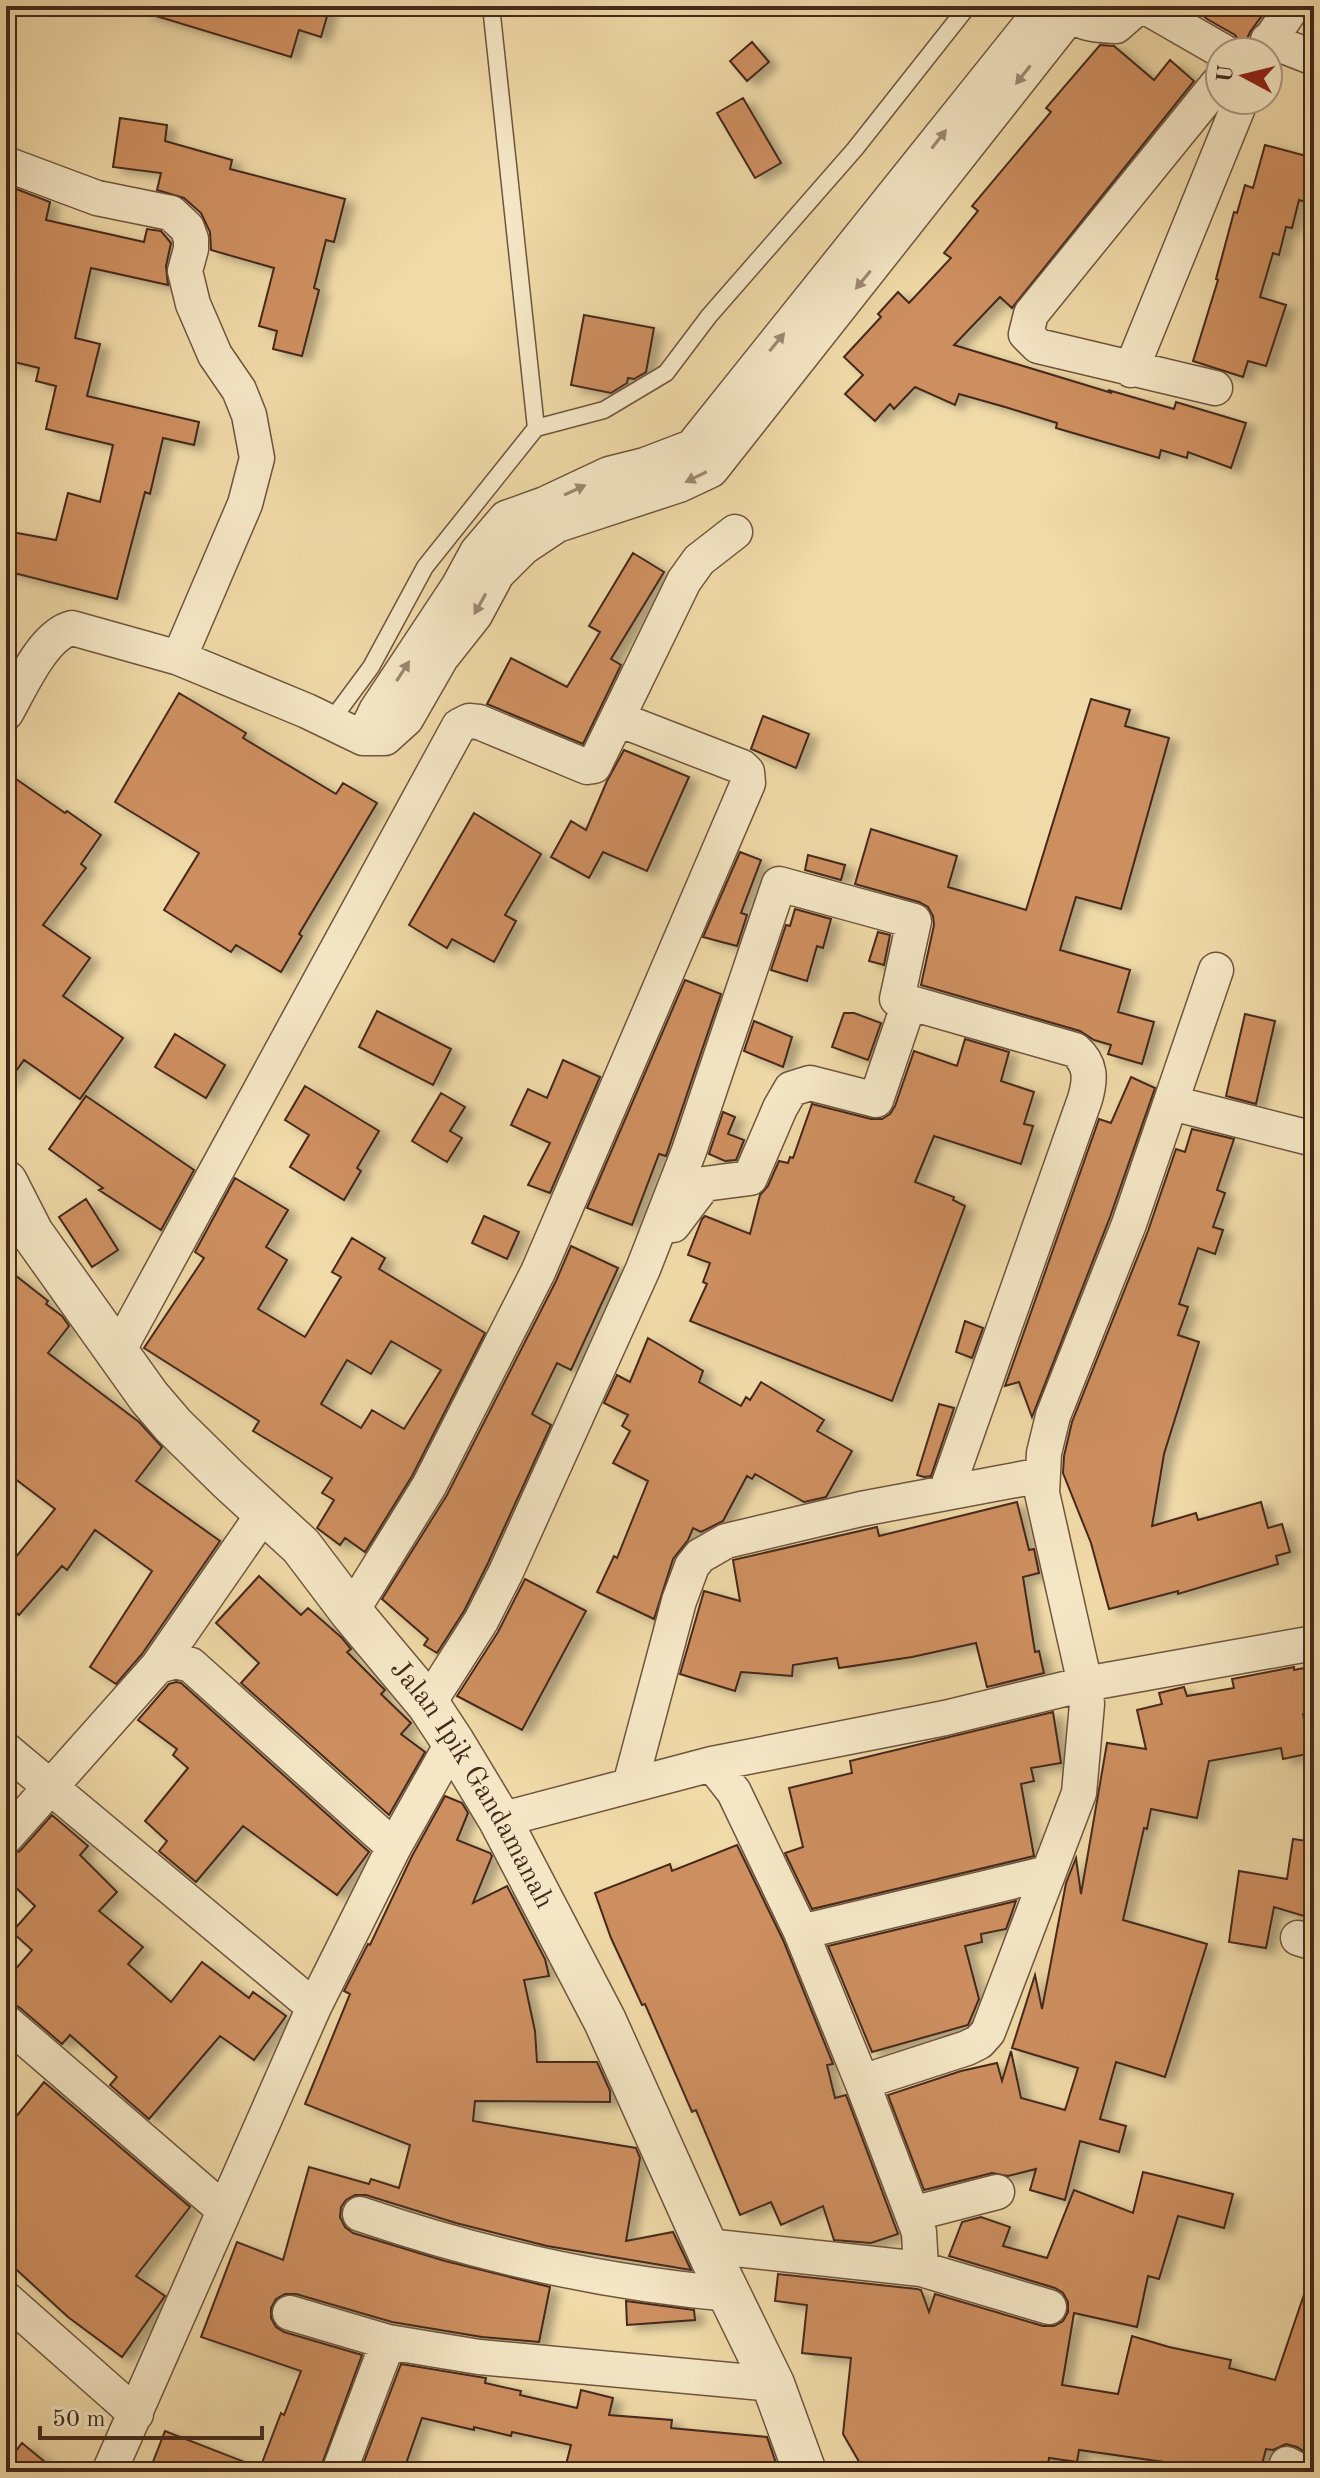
<svg xmlns="http://www.w3.org/2000/svg" width="1320" height="2478" viewBox="0 0 1320 2478" font-family="'Old Standard TT',serif">
  <style>
    .building { fill: #ce8f61; stroke: #44291c; stroke-width: 2; fill-rule: evenodd; filter: url(#shadow) }
    .lines { fill: none; stroke-linecap: round; stroke-linejoin: round }
    .service-casing { stroke: #6f553f; stroke-width: 19 }
    .minor-casing { stroke: #6f553f; stroke-width: 37 }
    .tertiary-casing { stroke: #6f553f; stroke-width: 45 }
    .service { stroke: #f5e7c6; stroke-width: 16 }
    .minor { stroke: #f5e7c6; stroke-width: 34 }
    .tertiary { stroke: #f5e7c6; stroke-width: 42 }
    .oneway { fill: #9c8871 }
    .labels { text-anchor: middle; dominant-baseline: central; stroke-width: 6; stroke-linejoin: round; paint-order: stroke }
    .street-label { font-size: 28px; fill: #44291c; stroke: #f5e7c6 }
  </style>
  <defs>
    <filter id="shadow"><feDropShadow dx="9" dy="5" stdDeviation="4" flood-color="#0004"/></filter>
  </defs>
  <rect width="100%" height="100%" fill="#f0daa8"/>
  <filter id="stains"><feTurbulence type="fractalNoise" baseFrequency=".0025" numOctaves="4"/><feColorMatrix values="0 0 0 0 .2 0 0 0 0 .09 0 0 0 0 .02 0 0 0 .5 -.17"/></filter>
  <radialGradient id="worn" r=".72"><stop offset=".6" stop-color="#630" stop-opacity="0"/><stop offset="1" stop-color="#630" stop-opacity=".3"/></radialGradient>
  <path class="building" d="M144 6H330L321 37 299 30 291 57 143 12Z
    M1192 6H1269L1250 32 1243 47 1235 35 1207 19Z
    M752 42 769 62 747 81 730 61Z
    M1100 45 1114 46 1154 80 1170 60 1194 81 1012 308 1000 297 954 345 1112 393 1108 390 1174 409 1176 402 1246 423 1231 468 1188 452 1187 458 1161 450 1159 458 1056 428 1057 423 1005 407 959 394 955 405 915 387 894 409 890 404 875 421 845 394 863 375 844 357 881 317 878 314 898 292 909 303 951 258 944 253 978 211 972 206 1051 112 1046 108Z
    M743 98 781 163 755 178 717 113Z
    M120 118 167 125 165 141 232 160 230 169 345 199 334 242 326 240 314 288 319 290 302 356 273 349 277 331 259 326 274 268 211 250 210 232 201 213 184 198 157 190 161 173 113 167Z
    M1265 145 1314 158V189L1310 203 1299 200 1292 228 1286 227 1279 255 1273 253 1260 297 1286 305 1266 366 1248 361 1243 377 1193 361 1218 280 1216 279 1234 212 1237 213 1245 185 1253 188Z
    M6 185 50 202 46 220 144 242 147 229 161 231 171 243 166 266 168 285 91 268 75 338 100 344 87 396 199 422 194 445 163 438 150 494 145 492 117 599 6 571V531L56 540 68 493 100 502 113 445 46 429 56 386 36 381 39 368 6 360Z
    M584 315 654 328 646 372 634 379 628 378 627 383 611 393 571 385Z
    M633 553 664 572 611 659 621 665 583 744 487 704 511 658 567 687 600 632 589 626Z
    M179 693 246 733 243 738 336 794 343 783 377 803 299 934 302 936 281 972 236 945 231 952 164 910 199 853 115 802Z
    M1091 699 1130 710 1125 726 1169 738 1121 909 1076 897 1060 950 1130 970 1118 1012 1154 1022 1142 1064 1108 1054 1111 1045 1094 1040 1080 1031 921 985 934 925 933 916 928 907 919 902 855 884 871 829 957 856 948 887 1026 910Z
    M763 716 809 734 796 768 751 749Z
    M624 750 689 777 647 871 603 852 589 878 551 857 571 821 586 830 607 781Z
    M6 772 65 813 67 811 101 835 81 864 86 868 43 925 90 958 63 996 123 1038 80 1099 24 1060 6 1085Z
    M474 813 541 854 505 915 516 921 494 962 452 939 447 948 409 925Z
    M740 852 761 860 741 913 747 915 737 946 703 937Z
    M808 855 845 865 841 880 805 870Z
    M795 909 831 919 823 948 817 946 807 981 771 970 786 925 790 926Z
    M878 932 890 935 884 965 869 961Z
    M685 980 721 994 669 1147 666 1156 659 1154 632 1225 587 1208Z
    M377 1011 451 1049 433 1085 359 1047Z
    M844 1013H854L881 1023 868 1060 832 1047Z
    M1245 1014 1275 1021 1256 1104 1226 1096Z
    M754 1021 792 1037 783 1067 744 1051Z
    M175 1034 225 1065 206 1098 155 1067Z
    M965 1039 1009 1052 1001 1081 1034 1092 1024 1124 1033 1126 1021 1164 934 1136 915 1182 954 1197 953 1200 965 1206 892 1401 690 1321 707 1284 703 1282 710 1263 688 1255 702 1219 705 1216 750 1234 760 1195 768 1186 779 1161 788 1163 790 1157 793 1158 812 1104 871 1119H882L890 1114 895 1106 914 1051 957 1066Z
    M563 1060 600 1077 550 1193 528 1185 550 1143 511 1125 528 1089 547 1098Z
    M1131 1077 1155 1088 1110 1217 1032 1417 1019 1382 1005 1386 1099 1119 1111 1123Z
    M305 1086 379 1131 357 1168 361 1171 344 1200 290 1167 309 1135 285 1120Z
    M441 1093 465 1107 450 1131 462 1138 447 1162 412 1141Z
    M86 1096 194 1170 161 1230 99 1190 103 1188 49 1149Z
    M723 1112 735 1117 728 1134 744 1140 736 1160 725 1161 709 1154Z
    M1192 1129 1234 1139 1217 1190 1225 1193 1213 1227 1223 1230 1215 1254 1198 1248 1179 1304 1188 1307 1178 1335 1199 1342 1164 1454 1152 1526 1196 1513 1198 1520 1261 1502 1268 1528 1282 1524 1290 1552 1276 1556 1278 1564 1178 1594V1591L1109 1609 1091 1543 1063 1473 1064 1456 1072 1422 1148 1231 1176 1149 1185 1152Z
    M235 1178 288 1210 266 1247 287 1260 258 1309 305 1337 341 1277 332 1272 352 1238 385 1258 379 1269 485 1333 412 1476 365 1552 345 1538 340 1545 317 1528 334 1500 322 1493 332 1478 253 1431 259 1421 144 1348 204 1258 195 1252ZM391 1341 441 1370 404 1429 372 1410 361 1428 321 1404 347 1360 371 1374Z
    M86 1199 118 1250 92 1267 59 1217Z
    M484 1216 519 1232 507 1259 472 1243Z
    M571 1246 618 1268 571 1370 557 1363 532 1414 551 1425 488 1563 464 1611 437 1653 424 1645 428 1639 382 1599 447 1495 556 1281Z
    M6 1268 48 1301 46 1304 62 1316 69 1326 48 1353 139 1422 162 1447 136 1481 220 1541 142 1654 116 1684 90 1667 152 1571 95 1530 67 1570 62 1566 19 1615 6 1604V1569L55 1509 6 1472Z
    M965 1321 983 1328 972 1358 956 1352Z
    M648 1338 703 1371 699 1382 741 1406 746 1397 750 1400 761 1382 824 1420 817 1431 852 1451 826 1497 804 1502 755 1474 752 1479 747 1476 723 1521 701 1532 693 1528 688 1540 673 1559 654 1619 597 1592 614 1556 617 1558 648 1481 613 1463 630 1431 622 1426 628 1415 604 1403 617 1375 630 1382Z
    M939 1404 954 1408 931 1476 924 1477 917 1475Z
    M1017 1502 1029 1550 1034 1549 1039 1573 1023 1577 1035 1652 1039 1651 1044 1673 987 1687 976 1643 912 1657 839 1668 837 1658 793 1665 792 1676 741 1672 735 1691 680 1674 704 1591 740 1601 733 1560 877 1527 879 1536Z
    M259 1576 301 1615 308 1608 342 1638 351 1649 347 1652 385 1690 381 1694 411 1723 401 1734 425 1752 389 1815 241 1683 259 1663 216 1623Z
    M525 1579 586 1611 522 1730 457 1696 498 1632Z
    M1314 1666V1712L1303 1714 1311 1753 1283 1759 1281 1748 1209 1761 1197 1818 1151 1809 1147 1829 1144 1828 1123 1920 1207 1944 1165 2077 1116 2062 1100 2119 1126 2126 1119 2152 1080 2141 1065 2200 1030 2190 1036 2169 1008 2176 992 2173 924 2190 888 2095 961 2071 997 2063 1002 2081 1011 2051 1021 2098 1065 2110 1078 2068 1012 2048 1035 1975 1042 2009 1066 1883 1076 1858 1081 1894 1107 1743 1146 1749 1137 1710 1162 1704 1159 1693 1184 1687 1187 1696 1234 1688 1232 1679 1294 1667V1670Z
    M176 1682 181 1683 369 1852 337 1895 243 1826 196 1882 159 1851 167 1841 145 1821 188 1768 173 1755 177 1749 138 1720 169 1684Z
    M1053 1712 1061 1763 1031 1768 1034 1781 1021 1784 1034 1856 812 1909 785 1853 803 1847 789 1788 852 1773 850 1761Z
    M445 1796 462 1803 468 1813 457 1840 490 1853 492 1856 473 1903 507 1886 545 1959 549 1976 524 1980 535 2031 537 2062H597L610 2091V2102L475 2101 473 2121 636 2148 640 2158 626 2241 673 2232 691 2270 547 2246 456 2223 366 2195H355L346 2200 341 2207 340 2217 345 2227 353 2233 445 2261 550 2287 539 2342 482 2337 392 2322 296 2294H285L276 2299 271 2308V2318L276 2327 284 2332 362 2355 319 2472H149L165 2431 260 2468 281 2413 284 2415 301 2371 201 2337 237 2242 283 2260 309 2167 369 2184 371 2179 399 2188 410 2145 305 2104 350 1994 344 1991 368 1944 370 1945 412 1856Z
    M52 1815 88 1846 80 1855 117 1892 99 1911 143 1947 128 1964 171 2002 202 1962 249 1998 253 1992 286 2016 254 2060 220 2036 149 2119 110 2085 117 2077 70 2035 62 2044 19 2007 6 2001V1980L32 1950 12 1932 35 1906 6 1878V1856L20 1851Z
    M1293 1839 1314 1842V1919L1274 1907 1266 1948 1229 1942 1239 1871 1287 1879Z
    M737 1845 783 1940 833 2064 827 2065 835 2098 846 2095 898 2234 871 2243 834 2240 823 2206 781 2225 771 2202 740 2215 696 2110 692 2112 645 2004 642 2005 611 1938 595 1893 670 1864 672 1871Z
    M1016 1901 1006 1929 981 1934 982 1942 965 1946 979 1999 968 2025 872 2052 828 1946Z
    M44 2082 190 2207 136 2276 165 2296 122 2357 68 2317 6 2260V2129Z
    M1143 2172 1233 2194 1224 2228 1178 2216 1159 2279 1148 2276 1137 2327 1074 2313 1062 2385 1118 2394 1132 2336 1169 2347 1231 2360 1229 2368 1275 2380 1310 2277 1314 2278V2383L1305 2411 1314 2413V2458L1297 2447 1286 2444 1273 2450 1266 2449 1260 2472H1204L1164 2462 1079 2450 1077 2462 1049 2458 1047 2472H865L843 2434 851 2358 802 2353 807 2305 775 2301 778 2274 917 2289 921 2290 929 2312 935 2294 1043 2326H1054L1063 2321 1068 2312V2302L1063 2293 1055 2288 949 2256 962 2222 981 2217 1010 2227 1003 2246 1047 2258 1074 2190 1133 2213Z
    M626 2301 694 2310 695 2320 627 2325Z
    M401 2364 486 2378 485 2383 521 2391 520 2395 577 2408 581 2390 613 2398 609 2415 672 2420 671 2428 767 2437 779 2472H707L668 2468 666 2472 605 2467 604 2472H564L571 2445 512 2432 511 2436 474 2427V2430L422 2418 403 2472H360Z
    M22 2443 57 2472H6V2464Z"/>
  <g class="lines">
    <defs>
      <path id="service" d="M491 6 536 428 604 410 666 373 709 316 855 149 968 6
        M331 721 371 667 425 567 536 428"/>
      <path id="minor" d="M1067 6C1078 26 1096 25 1116 26L1139 6
        M1144 6 1224 52
        M1268 40 1314 58
        M1262 52 1293 6
        M6 164 97 198 171 213 187 228 191 239V249L185 271 193 304 215 355 239 390 249 415 257 458 245 504 179 658
        M1131 370 1241 100
        M1215 388 1038 346 1026 334 1031 314 1220 81
        M6 713C21 687 43 635 72 628L179 658 307 711 363 738H385L406 719 441 658 475 615 497 574 524 547 557 525 679 485 711 470 1071 14
        M363 738 376 711 458 587 477 552 506 518 545 504 609 474 645 465 692 447 1045 6
        M1172 1103 1314 1139
        M673 1225 704 1184 750 1178 780 1108 791 1089 810 1083 876 1100 909 1003
        M117 1353 459 726 469 721 479 722 587 767 594 766 684 581 699 560 735 532
        M351 1612 429 1486 538 1272 748 783 747 772 742 767 618 719
        M158 1666 176 1661 191 1665 394 1847
        M428 1704 481 1621 506 1572 643 1269 689 1151 779 884 914 921 897 999 1075 1050C1091 1064 1091 1078 1085 1099L946 1492
        M6 1750 314 2007
        M630 1785 679 1601 692 1566 700 1556 726 1541 861 1509 1042 1475
        M500 1820 712 1764 945 1718 1085 1684 1314 1643
        M6 1837 158 1666 264 1513
        M801 1932 1048 1873
        M1298 1938 1314 1943
        M6 2022 224 2210
        M862 2082 967 2048 979 2042 988 2032 1079 1793 1087 1704 1085 1684 1042 1493 1044 1453 1053 1416 1129 1224 1216 970
        M360 2214C480 2255 603 2283 730 2294
        M912 2214 997 2192
        M707 2246 921 2269 919 2232 862 2082 801 1932 734 1792 712 1764
        M921 2269 1049 2307
        M6 2299 136 2414
        M290 2313 388 2342 479 2357 773 2384
        M1287 2464 1301 2472
        M109 2472 314 2007 394 1847 453 1742
        M339 2472 388 2342"/>
      <g id="tertiary">
        <path id="s1" d="M6 1182 32 1233 149 1397 173 1425 229 1480 301 1546 351 1612 428 1704 453 1742 500 1820 605 2021 711 2257 773 2384 805 2472"/>
      </g>
    </defs>
    <use href="#service" class="service-casing"/>
    <use href="#minor" class="minor-casing"/>
    <use href="#tertiary" class="tertiary-casing"/>
    <use href="#service" class="service"/>
    <use href="#minor" class="minor"/>
    <use href="#tertiary" class="tertiary"/>
  </g>
  <defs><path id="oneway-solid" d="M-6-.8H1V-3.2L6.5 0L1 3.2V.8H-6Z" transform="scale(2)"/></defs>
  <g class="oneway">
    <use href="#oneway-solid" transform="translate(1023 75) rotate(128)"/>
    <use href="#oneway-solid" transform="translate(939 139) rotate(-52)"/>
    <use href="#oneway-solid" transform="translate(863 280) rotate(129)"/>
    <use href="#oneway-solid" transform="translate(777 342) rotate(-51)"/>
    <use href="#oneway-solid" transform="translate(696 477) rotate(154)"/>
    <use href="#oneway-solid" transform="translate(575 490) rotate(-25)"/>
    <use href="#oneway-solid" transform="translate(480 604) rotate(119)"/>
    <use href="#oneway-solid" transform="translate(403 671) rotate(-57)"/>
  </g>
  <g class="labels">
    <g class="street-label">
      <text stroke="none"><textPath href="#s1" startOffset="766">Jalan Ipik Gandamanah</textPath></text>
    </g>
  </g>
  <rect width="1320" height="2478" fill="none" stroke="#f0daa8" stroke-width="32"/>
  <rect x="8" y="8" width="1304" height="2462" fill="none" stroke="#44291c" stroke-width="4"/>
  <rect x="16" y="16" width="1288" height="2446" fill="none" stroke="#44291c" stroke-width="2"/>
  <g transform="translate(1244 76) rotate(277)"><circle r="38" fill="#f5e7c6" stroke="#ae9b82" stroke-width="2"/>
  <path d="M0-6L14 30L0 20L-14 30Z" fill="#8f2418"/>
  <text y="-12" font-size="22" font-weight="bold" text-anchor="middle" fill="#44291c">U</text>
  </g>
  <path d="M40 2426v12h222v-12" fill="none" stroke="#44291c" stroke-width="4"/>
  <text x="52" y="2426" font-size="24" fill="#44291c" stroke="#f5e7c6" stroke-width="6" paint-order="stroke">50 m</text>
  <rect width="100%" height="100%" filter="url(#stains)"/>
  <rect width="100%" height="100%" fill="url(#worn)"/>
</svg>
